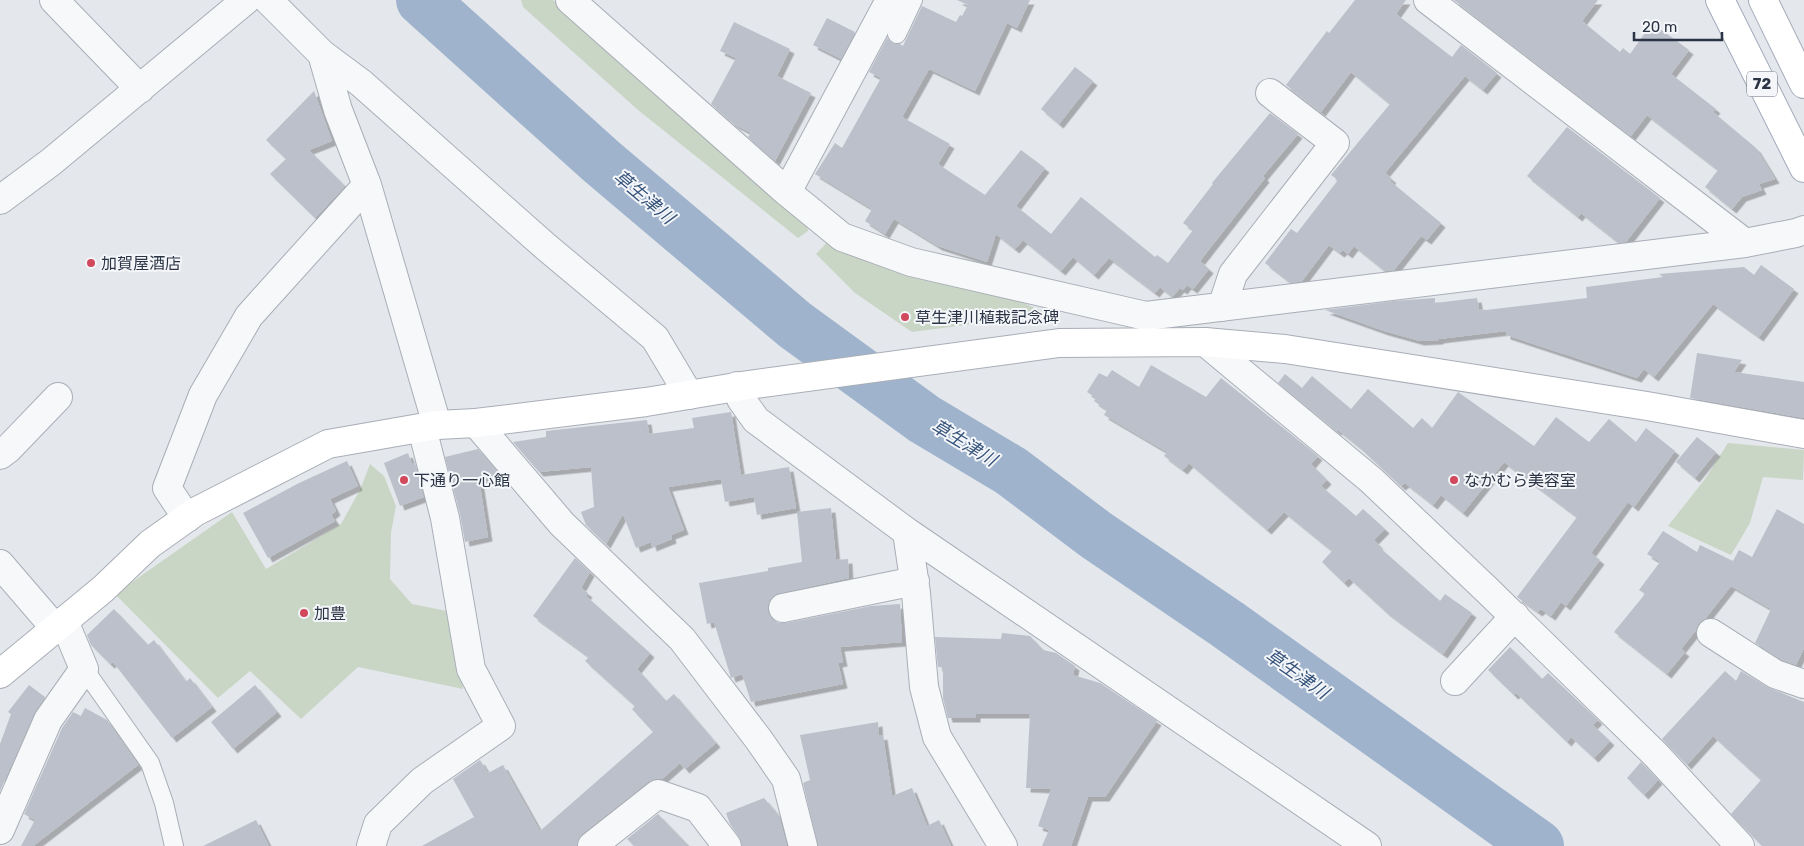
<svg xmlns="http://www.w3.org/2000/svg" width="1804" height="846" viewBox="0 0 1804 846" font-family="Rubik,'Noto Sans JP',sans-serif">
  <style>
    .green { fill: #c9d6c5 }
    .lines { fill: none; stroke-linecap: round; stroke-linejoin: round }
    .river { stroke: #9fb4cc; stroke-width: 52 }
    .building { fill: #bbc0ca; filter: url(#shadow) }
    .lane-casing { stroke: #a9aeb7; stroke-width: 20 }
    .street-casing { stroke: #a9aeb7; stroke-width: 30 }
    .secondary-casing { stroke: #a9aeb7; stroke-width: 30 }
    .primary-casing { stroke: #a3abb8; stroke-width: 30 }
    .lane { stroke: #f7f8fa; stroke-width: 18 }
    .street { stroke: #f7f8fa; stroke-width: 28 }
    .secondary { stroke: #fff; stroke-width: 28 }
    .primary { stroke: #fff; stroke-width: 28 }
    .poi-dot { fill: #d1495b; stroke: #f4f6f9; stroke-width: 2 }
    .labels { text-anchor: middle; dominant-baseline: central; stroke-width: 4; stroke-linejoin: round; paint-order: stroke }
    .shield { fill: #f4f6f9; stroke: #676e7b; stroke-width: 1 }
    .shield-label { font-size: 15px; font-weight: bold; fill: #2b3445 }
    .poi-label { font-size: 16px; fill: #2b3445; stroke: #f4f6f9; text-anchor: start }
    .water-label { font-size: 18px; font-style: italic; fill: #34527a; stroke: #f4f6f9 }
  </style>
  <defs>
    <filter id="shadow"><feDropShadow dx="4.5" dy="4.5" stdDeviation="0" flood-color="#0004"/></filter>
  </defs>
  <rect width="100%" height="100%" fill="#e4e7ec"/>
  <path class="green" d="M521 0H553L797 215 807 224 808 231 798 238 638 110 523 7Z
    M831 238 902 270 1026 304 1048 314 912 332 855 293 816 254Z
    M1728 443 1804 450 1803 480 1763 477 1750 523 1731 555 1668 526 1705 479Z
    M370 464 384 476 396 506 391 533 390 579 412 604 452 612 463 689 358 667 301 719 250 671 218 698 115 594 232 512 266 569 341 524 360 490Z"/>
  <g class="lines">
    <path class="river" d="M422 0 602 162 795 325 924 419 1011 471 1096 535 1227 624 1538 846"/>
  </g>
  <path class="building" d="M957 0H1030L1017 28 1007 23 975 91 929 69 902 117 950 144 938 164 985 195 1021 150 1045 168 1016 206 1051 234 1081 197 1155 257 1157 255 1168 263 1193 230 1183 223 1213 184 1212 183 1270 113 1298 134 1263 176 1265 178 1200 261 1209 269 1193 289 1187 285 1183 290 1180 288 1172 297 1160 287 1155 293 1109 258 1094 275 1073 257 1061 271 1023 240 1015 249 996 234 987 262 938 246 894 219 885 234 865 221 872 209 815 174 835 143 842 148 881 78 869 72 887 38 892 43 900 44 903 46 922 6 956 22 960 15 962 16 968 5Z
    M1355 0H1406L1396 14 1452 57 1461 45 1497 73 1483 90 1465 76 1385 173 1392 179 1390 181 1441 223 1427 240 1421 236 1394 270 1385 271 1354 246 1348 254 1343 250 1340 253 1329 245 1302 281 1291 283 1265 263 1291 229 1297 233 1338 180 1331 175 1390 104 1351 72 1321 112 1286 85 1327 31 1329 33Z
    M1454 0H1598L1582 21 1620 52 1623 48 1630 54 1652 23 1689 50 1671 74 1716 109 1713 112 1756 148 1775 179 1759 184 1762 190 1742 197 1732 209 1705 187 1718 170 1647 115 1631 136Z
    M827 18 855 32 841 59 813 45Z
    M734 22 790 49 777 76 811 93 775 161 748 137 751 133 734 124 711 104 736 58 720 51Z
    M1075 67 1093 81 1059 124 1041 109Z
    M314 91 332 141 309 150 345 186 315 218 270 174 286 159 266 140Z
    M1567 127 1660 198 1626 242 1619 243 1581 213 1578 217 1527 176Z
    M1761 265 1794 289 1759 337 1713 304 1654 377 1644 369 1637 378 1506 335V331L1439 339V340L1420 341 1384 331 1325 310 1394 301 1435 298V303L1477 298 1479 309 1486 310 1587 298 1586 287 1663 277 1659 274 1744 267 1754 275Z
    M1697 353 1742 360 1734 372 1804 382V418L1690 398Z
    M1151 365 1206 397 1221 378 1318 456 1311 464 1327 480 1321 486 1356 516 1363 509 1385 529 1374 540 1379 545 1378 546 1440 601 1445 594 1472 613 1443 654 1386 612 1349 578 1344 583 1322 562 1332 551 1284 512 1267 530 1189 463 1183 470 1164 456 1167 452 1104 415 1107 410 1094 401 1096 398 1087 392 1099 373 1107 377 1112 370 1139 387Z
    M1285 374 1302 388 1312 376 1351 409 1368 389 1413 428 1422 418 1432 428 1458 392 1534 446 1556 417 1589 442 1609 419 1636 442 1646 428 1675 451 1634 507 1628 502 1591 553 1600 560 1566 606 1561 602 1551 616 1541 609 1538 612 1517 597 1577 517 1504 462 1463 513 1441 495 1433 505 1405 483 1401 486 1358 446 1338 430 1337 431 1278 383Z
    M731 412 741 475 789 467 796 508 757 515 754 497 725 502 721 479 668 487 684 530 671 535 672 539 652 547 651 542 636 548 623 514 606 544 586 525 581 512 594 507 591 467 539 472 513 442 546 437V431L647 420 649 434 694 428 692 418Z
    M1697 437 1716 452 1695 478 1676 462Z
    M478 449 501 476 479 479 488 537 465 542 460 514 445 457Z
    M408 453 412 464 415 463 424 497 400 506 384 463Z
    M347 461 358 486 330 499 336 511 331 515 335 521 268 558 243 513 299 483Z
    M831 508 836 560 848 559 849 578 780 593 773 596 768 604V612L771 618 778 623H786L871 606 900 604 902 642 840 647 843 662 838 663 843 684 751 702 742 674 731 678 714 622 707 624 699 583 768 571V568L802 562 797 512Z
    M1777 509 1804 524V648L1796 665 1782 660 1755 643 1771 609 1731 586 1705 619 1698 624 1696 630 1681 649 1685 652 1667 674 1614 632 1645 594 1639 590 1660 562 1647 554 1663 531 1697 552 1700 545 1733 561 1739 550 1752 557Z
    M575 558 590 572 581 588 588 593 586 596 650 653 637 669 666 701 674 694 716 743 685 769 680 763 662 779H655L648 782 582 834 578 840 577 846H422L474 817 453 779 480 760 488 773 503 765 540 831 653 732 632 709 635 706 585 661 589 657 533 616Z
    M114 609 148 645 154 640 186 682 190 678 212 707 172 738 113 662 110 664 91 645 87 635Z
    M1002 633 1030 636 1043 650 1056 653 1075 666 1073 675 1100 683 1157 721 1105 797H1088L1071 846H1042L1049 830 1038 826 1051 789 1026 788 1030 714H976V718H948L943 698V667H938L935 637 1001 639Z
    M1510 647 1542 679 1548 673 1598 720 1593 725 1610 741 1594 758 1571 737 1567 742 1516 693 1514 695 1488 670Z
    M1725 671 1736 681 1741 671 1767 687 1804 702V846H1762L1731 814 1761 780 1713 736 1687 765 1662 739Z
    M29 685 45 697 34 714 0 791V744L11 714 8 712Z
    M255 685 277 712 233 749 211 722Z
    M85 708 107 720 138 765 33 846H21L35 820 24 814 62 728 73 712 81 716Z
    M878 722 879 736 883 735 892 796 912 788 927 826 939 820 951 846H818L803 783 810 780 800 735Z
    M1641 762 1658 780 1644 795 1627 778Z
    M764 798 779 816 787 846H742L739 837 730 824 726 813Z
    M658 814 689 846H634L627 839Z
    M256 820 269 846H203Z"/>
  <g class="lines">
    <defs>
      <path id="lane" d="M897 34 913 0
        M84 669 150 763 164 803 174 846"/>
      <path id="street" d="M54 0 140 89
        M268 0 322 54 338 110 367 185 437 425
        M570 0 787 192 842 237 911 262 1146 316 1745 243 1796 233 1804 230
        M1428 0 1745 243
        M322 54 361 83 545 246 655 338 689 395
        M787 192 890 0
        M0 200 51 162 246 0
        M1222 307 1233 274 1335 143 1270 93
        M1205 342 1371 480 1486 589 1656 755 1740 846
        M737 386 741 399 756 420 907 532 916 593 924 687 937 737 1003 846
        M476 423 562 524 682 639 759 740 786 779 803 846
        M0 455 8 449 58 397
        M187 518 167 488 203 395 249 316 367 185
        M907 532 1367 846
        M0 564 55 628
        M783 608 915 581
        M1711 633 1775 674 1804 684
        M1455 681 1515 616
        M0 830 48 720 84 669 64 621
        M371 846 378 824 422 781 501 726 471 669 445 518 422 428
        M592 846 658 794 698 808 727 846"/>
      <path id="secondary" d="M0 674 103 589 150 544 195 512 328 444 437 425 476 423 646 402 748 385 1059 343 1205 342 1285 349 1647 406 1804 434"/>
      <path id="primary" d="M1720 0 1804 168
        M1763 0 1804 84"/>
    </defs>
    <use href="#lane" class="lane-casing"/>
    <use href="#street" class="street-casing"/>
    <use href="#secondary" class="secondary-casing"/>
    <use href="#primary" class="primary-casing"/>
    <use href="#lane" class="lane"/>
    <use href="#street" class="street"/>
    <use href="#secondary" class="secondary"/>
    <use href="#primary" class="primary"/>
  </g>
  <g class="poi-dot">
    <circle cx="91" cy="263" r="5"/>
    <circle cx="905" cy="317" r="5"/>
    <circle cx="404" cy="480" r="5"/>
    <circle cx="1454" cy="480" r="5"/>
    <circle cx="304" cy="613" r="5"/>
  </g>
  <g class="labels">
    <rect class="shield" x="1747" y="71.5" width="30" height="25" rx="4"/>
    <g class="shield-label">
      <text x="1762" y="84">72</text>
    </g>
    <g class="poi-label">
      <text x="101" y="263">加賀屋酒店</text>
      <text x="915" y="317">草生津川植栽記念碑</text>
      <text x="414" y="480">下通り一心館</text>
      <text x="1464" y="480">なかむら美容室</text>
      <text x="314" y="613">加豊</text>
    </g>
    <g class="water-label">
      <text transform="translate(644 197) rotate(40)">草生津川</text>
      <text transform="translate(964 443) rotate(31)">草生津川</text>
      <text transform="translate(1297 674) rotate(35)">草生津川</text>
    </g>
  </g>
  <path d="M1634 32v8h88v-8" fill="none" stroke="#2b3445" stroke-width="2.5"/>
  <text x="1642" y="32" font-size="15" fill="#2b3445" stroke="#f4f6f9" stroke-width="4" paint-order="stroke">20 m</text>
</svg>
